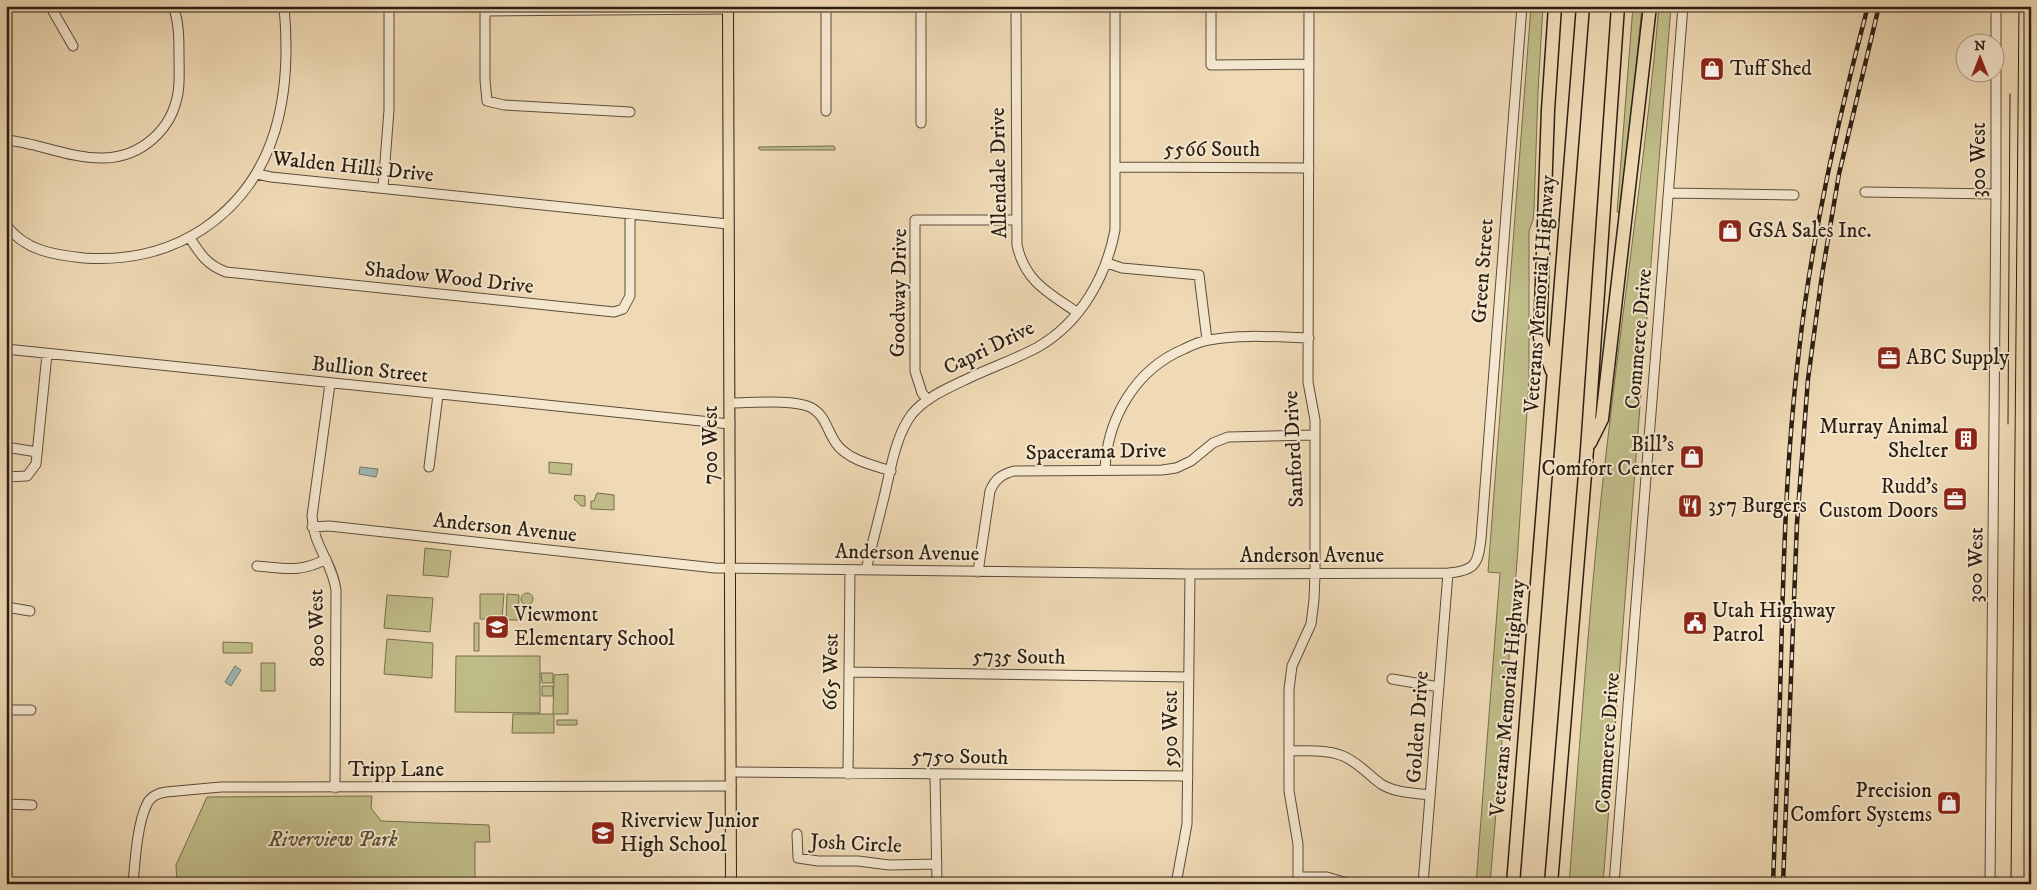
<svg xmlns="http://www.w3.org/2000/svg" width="2037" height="890" viewBox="0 0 2037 890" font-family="'IM FELL DW Pica',serif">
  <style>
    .green { fill: #c0bd89; stroke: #766e4e }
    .water { fill: #9cb9b6; stroke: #6f7b74 }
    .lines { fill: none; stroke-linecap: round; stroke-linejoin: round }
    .minor-casing { stroke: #5c4d3b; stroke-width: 11 }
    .major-casing { stroke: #2b1e12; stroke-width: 12 }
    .highway-casing { stroke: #2b1e12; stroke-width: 15 }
    .minor { stroke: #f5e7cf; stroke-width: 9 }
    .major { stroke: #efdab5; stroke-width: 10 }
    .highway { stroke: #efdab5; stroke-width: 12 }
    .tram { stroke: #2b1e12; stroke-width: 1 }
    .rail-casing { stroke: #2b1e12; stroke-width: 4.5 }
    .rail { stroke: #f5e7cf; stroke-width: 2.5; stroke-dasharray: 8; stroke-linecap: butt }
    .labels { text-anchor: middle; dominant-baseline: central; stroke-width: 4; stroke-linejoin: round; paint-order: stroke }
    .poi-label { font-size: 21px; fill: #2b1e12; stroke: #f5e7cf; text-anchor: start }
    .street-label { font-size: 21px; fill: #2b1e12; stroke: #f5e7cf }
    .park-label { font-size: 21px; font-style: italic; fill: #584e36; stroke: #f5e7cf }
  </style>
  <rect width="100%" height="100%" fill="#efdab5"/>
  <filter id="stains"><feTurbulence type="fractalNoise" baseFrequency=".004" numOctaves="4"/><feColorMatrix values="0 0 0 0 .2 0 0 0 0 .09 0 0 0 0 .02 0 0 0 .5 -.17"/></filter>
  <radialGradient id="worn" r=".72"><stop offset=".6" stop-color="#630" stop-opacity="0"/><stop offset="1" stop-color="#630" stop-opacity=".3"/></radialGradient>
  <path class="green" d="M1531 6H1543L1538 91 1534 209 1533 220 1529 231V381L1517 562 1490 884H1476L1500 573 1488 572Z
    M1633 6H1642L1622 213 1617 212Z
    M1659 6H1671L1603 884H1569C1581 729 1591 574 1610 420 1626 282 1647 145 1659 6Z
    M833 146 835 147V150H760L758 148 759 147Z
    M549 462 572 464 571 475 549 473Z
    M597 493 614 495V510L591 509V501H594Z
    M575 495 585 496V506H581L574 499Z
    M425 548 451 551 448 577 423 575Z
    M521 599a6 6 0 1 1 12 0a6 6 0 1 1-12 0Z
    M480 594H504L502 619H480Z
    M507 594 519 595 518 620H506Z
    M387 595 433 598 430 632 384 628Z
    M474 623H479V651H474Z
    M387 639 433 643 432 678 384 674Z
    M223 642 252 643V653H223Z
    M456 656H540V713L455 712Z
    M261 663H275V691H261Z
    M541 673H553V683H542Z
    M568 674V714H554V733H512L513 714H553L554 675Z
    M542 686H553V696H542Z
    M557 720H577V725H557Z
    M372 796 371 808 381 821 489 825 490 842H475V884H177L176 865 207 797Z"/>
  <path class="water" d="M360 467 378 469 376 477 359 474Z
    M235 666 241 670 231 686 225 682Z"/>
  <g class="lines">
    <defs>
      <path id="minor" d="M50 6 73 46
        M485 6V80L487 101 504 105 630 112
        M1016 6 1017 245C1025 282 1049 293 1078 313
        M1211 6V65L1309 64
        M486 11 728 9
        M826 111V6
        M921 123V6
        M6 140C39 143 71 159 104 158 141 157 172 130 178 93 180 81 179 68 179 55 179 38 179 22 173 6
        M1115 167 1309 168
        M257 174 271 177 728 224
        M383 188 389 110V6
        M1865 192 1996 194
        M1669 193 1794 195
        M6 225C25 251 55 255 84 258 126 261 168 252 203 229 279 178 292 92 284 6
        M190 238C200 254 207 265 226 272L614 312 623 309 630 296V214
        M1107 263 1122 268 1199 275 1207 340
        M6 349 730 424
        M330 384 312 516C313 546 332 561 336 590L335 788
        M928 400 922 393 915 371V220H1015
        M730 403C751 403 792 399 810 407 827 415 827 434 839 447 852 461 873 465 891 471
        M6 447 37 452
        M429 467 438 395
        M1105 470C1107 418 1136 369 1184 349 1192 345 1201 341 1209 340 1242 334 1276 337 1309 338
        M6 477 27 476 36 464 47 354
        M312 527 329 526 715 568 1190 574 1448 573C1475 571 1478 564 1481 539L1522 6
        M257 566C284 568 301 573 326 559
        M866 570C872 544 879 518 885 493 891 467 896 435 912 414 926 397 950 387 969 378 992 367 1016 359 1038 347 1081 322 1106 277 1115 230V6
        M978 572 990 491C995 479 1002 474 1014 471L1162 470 1176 468 1191 461 1213 443 1228 437 1315 435
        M6 607 30 611
        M849 672 1189 677
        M1392 679 1439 687
        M6 710H31
        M1289 751C1307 751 1326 749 1343 756 1358 762 1368 775 1381 784 1395 793 1414 793 1430 795
        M731 772 1188 776
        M848 774 850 570
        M935 775 937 884
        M6 804 32 805
        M797 834 798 858 818 861H858L889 865 937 864
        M1299 877H1327L1350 884
        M133 884C135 862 137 824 147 804 150 797 158 793 166 792L221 787 731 786
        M1176 884 1187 824 1190 574
        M1298 884V844L1289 791V689L1292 666 1311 624 1314 600 1315 574V420L1308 382 1309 6
        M1423 884 1448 573
        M1614 884 1683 6
        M1990 884 1996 194V6"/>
      <path id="major" d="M728 6 731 884"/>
      <path id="highway" d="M1552 371 1540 338 1548 110 1555 6
        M1590 443 1602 419 1650 6
        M1513 884 1583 6
        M1551 884 1587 450 1618 6"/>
    </defs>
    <use href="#minor" class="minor-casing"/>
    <use href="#major" class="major-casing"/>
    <use href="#highway" class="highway-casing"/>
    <use href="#minor" class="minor"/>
    <use href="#major" class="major"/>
    <use href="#highway" class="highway"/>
    <path class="tram" d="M2008 424 2010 94
      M2011 884 2019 6"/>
    <defs>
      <path id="rail" d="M1773 884C1775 821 1778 759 1780 697 1783 581 1785 466 1799 351 1812 234 1838 120 1868 6
        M1783 884 1797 523 1808 379 1822 275 1839 174 1879 6"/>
    </defs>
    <use href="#rail" class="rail-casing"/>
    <use href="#rail" class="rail"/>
  </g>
  <defs>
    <symbol id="shop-square" viewBox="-11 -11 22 22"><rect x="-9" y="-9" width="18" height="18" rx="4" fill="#8f2418" stroke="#f5e7cf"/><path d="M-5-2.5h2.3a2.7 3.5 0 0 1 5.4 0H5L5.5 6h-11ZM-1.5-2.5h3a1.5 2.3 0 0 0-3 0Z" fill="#fff"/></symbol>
    <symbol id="office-square" viewBox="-11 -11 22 22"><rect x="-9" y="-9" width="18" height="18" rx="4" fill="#8f2418" stroke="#f5e7cf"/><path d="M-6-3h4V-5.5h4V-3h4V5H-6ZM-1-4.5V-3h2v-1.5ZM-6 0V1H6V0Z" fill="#fff"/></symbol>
    <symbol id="building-square" viewBox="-11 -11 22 22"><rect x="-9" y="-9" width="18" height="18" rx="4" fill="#8f2418" stroke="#f5e7cf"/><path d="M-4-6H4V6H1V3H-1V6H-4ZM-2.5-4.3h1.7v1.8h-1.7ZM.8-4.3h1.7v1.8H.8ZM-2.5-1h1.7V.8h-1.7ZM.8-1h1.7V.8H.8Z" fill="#fff"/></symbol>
    <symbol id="restaurant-square" viewBox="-11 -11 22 22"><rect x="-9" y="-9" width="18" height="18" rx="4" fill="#8f2418" stroke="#f5e7cf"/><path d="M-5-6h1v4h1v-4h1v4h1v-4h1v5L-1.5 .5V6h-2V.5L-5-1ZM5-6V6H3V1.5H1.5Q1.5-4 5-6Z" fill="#fff"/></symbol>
    <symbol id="civic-square" viewBox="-11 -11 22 22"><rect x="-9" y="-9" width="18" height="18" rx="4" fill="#8f2418" stroke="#f5e7cf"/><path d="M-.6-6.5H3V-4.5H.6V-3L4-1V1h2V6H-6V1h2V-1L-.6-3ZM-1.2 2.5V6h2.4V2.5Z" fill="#fff"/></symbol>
    <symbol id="school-square" viewBox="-11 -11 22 22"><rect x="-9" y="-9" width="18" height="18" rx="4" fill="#8f2418" stroke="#f5e7cf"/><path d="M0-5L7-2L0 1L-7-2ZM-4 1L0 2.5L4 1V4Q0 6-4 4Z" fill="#fff"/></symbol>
  </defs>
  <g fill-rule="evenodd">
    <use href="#shop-square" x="1698" y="55" width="28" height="28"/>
    <use href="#shop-square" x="1716" y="217" width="28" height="28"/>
    <use href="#office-square" x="1875" y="344" width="28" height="28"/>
    <use href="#building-square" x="1952" y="425" width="28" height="28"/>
    <use href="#shop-square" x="1678" y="443" width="28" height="28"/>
    <use href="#office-square" x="1941" y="485" width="28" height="28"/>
    <use href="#restaurant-square" x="1676" y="492" width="28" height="28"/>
    <use href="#civic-square" x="1681" y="609" width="28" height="28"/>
    <use href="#school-square" x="483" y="613" width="28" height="28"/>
    <use href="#shop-square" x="1935" y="789" width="28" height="28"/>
    <use href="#school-square" x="589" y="819" width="28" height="28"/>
  </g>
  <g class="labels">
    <g class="poi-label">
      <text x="1730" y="69">Tuff Shed</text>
      <text x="1748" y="231">GSA Sales Inc.</text>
      <text x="1906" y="358">ABC Supply</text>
      <text x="1948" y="427" text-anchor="end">Murray Animal<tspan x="1948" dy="24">Shelter</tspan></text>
      <text x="1674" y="445" text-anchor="end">Bill's<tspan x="1674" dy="24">Comfort Center</tspan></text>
      <text x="1938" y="487" text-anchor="end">Rudd's<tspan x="1938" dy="24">Custom Doors</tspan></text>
      <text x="1708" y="506">357 Burgers</text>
      <text x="1712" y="611">Utah Highway<tspan x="1712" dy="24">Patrol</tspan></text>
      <text x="514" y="615">Viewmont<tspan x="514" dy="24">Elementary School</tspan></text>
      <text x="1932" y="791" text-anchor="end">Precision<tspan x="1932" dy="24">Comfort Systems</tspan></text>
      <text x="620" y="821">Riverview Junior<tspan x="620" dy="24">High School</tspan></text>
    </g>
    <g class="street-label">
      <text x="1212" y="150">5566 South</text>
      <text transform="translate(1979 160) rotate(-90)">300 West</text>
      <text transform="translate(353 167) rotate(6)">Walden Hills Drive</text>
      <text transform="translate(999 173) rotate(-91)">Allendale Drive</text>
      <text transform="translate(1483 271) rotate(-86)">Green Street</text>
      <text transform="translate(449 278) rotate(6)">Shadow Wood Drive</text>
      <text transform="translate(899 293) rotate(-89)">Goodway Drive</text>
      <text transform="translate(1540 294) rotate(-86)">Veterans Memorial Highway</text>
      <text transform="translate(1639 339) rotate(-85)">Commerce Drive</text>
      <text transform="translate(989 348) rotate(-26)">Capri Drive</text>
      <text transform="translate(370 370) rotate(6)">Bullion Street</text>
      <text transform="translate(711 445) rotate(-90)">700 West</text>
      <text transform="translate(1294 449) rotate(-93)">Sanford Drive</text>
      <text transform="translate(1096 452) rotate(-1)">Spacerama Drive</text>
      <text transform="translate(505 528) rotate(6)">Anderson Avenue</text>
      <text transform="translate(907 553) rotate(1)">Anderson Avenue</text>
      <text x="1312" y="556">Anderson Avenue</text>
      <text transform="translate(1976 565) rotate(-89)">300 West</text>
      <text transform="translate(317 628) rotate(-91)">800 West</text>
      <text transform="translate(1019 657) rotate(1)">5735 South</text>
      <text transform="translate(831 672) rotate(-89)">665 West</text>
      <text transform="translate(1508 698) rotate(-85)">Veterans Memorial Highway</text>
      <text transform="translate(1418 727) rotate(-86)">Golden Drive</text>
      <text transform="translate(1171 729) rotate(-90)">590 West</text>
      <text transform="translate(1608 743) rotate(-86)">Commerce Drive</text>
      <text transform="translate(960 757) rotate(1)">5750 South</text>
      <text x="396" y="770">Tripp Lane</text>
      <text transform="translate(856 844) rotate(3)">Josh Circle</text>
    </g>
    <g class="park-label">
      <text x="333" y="840">Riverview Park</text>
    </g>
  </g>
  <rect width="2037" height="890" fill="none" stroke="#efdab5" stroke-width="25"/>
  <rect x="8" y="8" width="2022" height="875" fill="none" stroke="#2b1e12" stroke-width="2.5"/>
  <rect x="12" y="12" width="2012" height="865" fill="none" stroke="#2b1e12"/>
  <g transform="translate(1980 58)"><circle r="24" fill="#f5e7cf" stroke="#a49783"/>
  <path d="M0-4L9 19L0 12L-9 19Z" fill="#8f2418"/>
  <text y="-8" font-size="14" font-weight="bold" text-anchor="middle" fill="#2b1e12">N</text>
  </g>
  <rect width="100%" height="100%" filter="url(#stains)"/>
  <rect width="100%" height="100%" fill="url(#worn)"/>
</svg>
